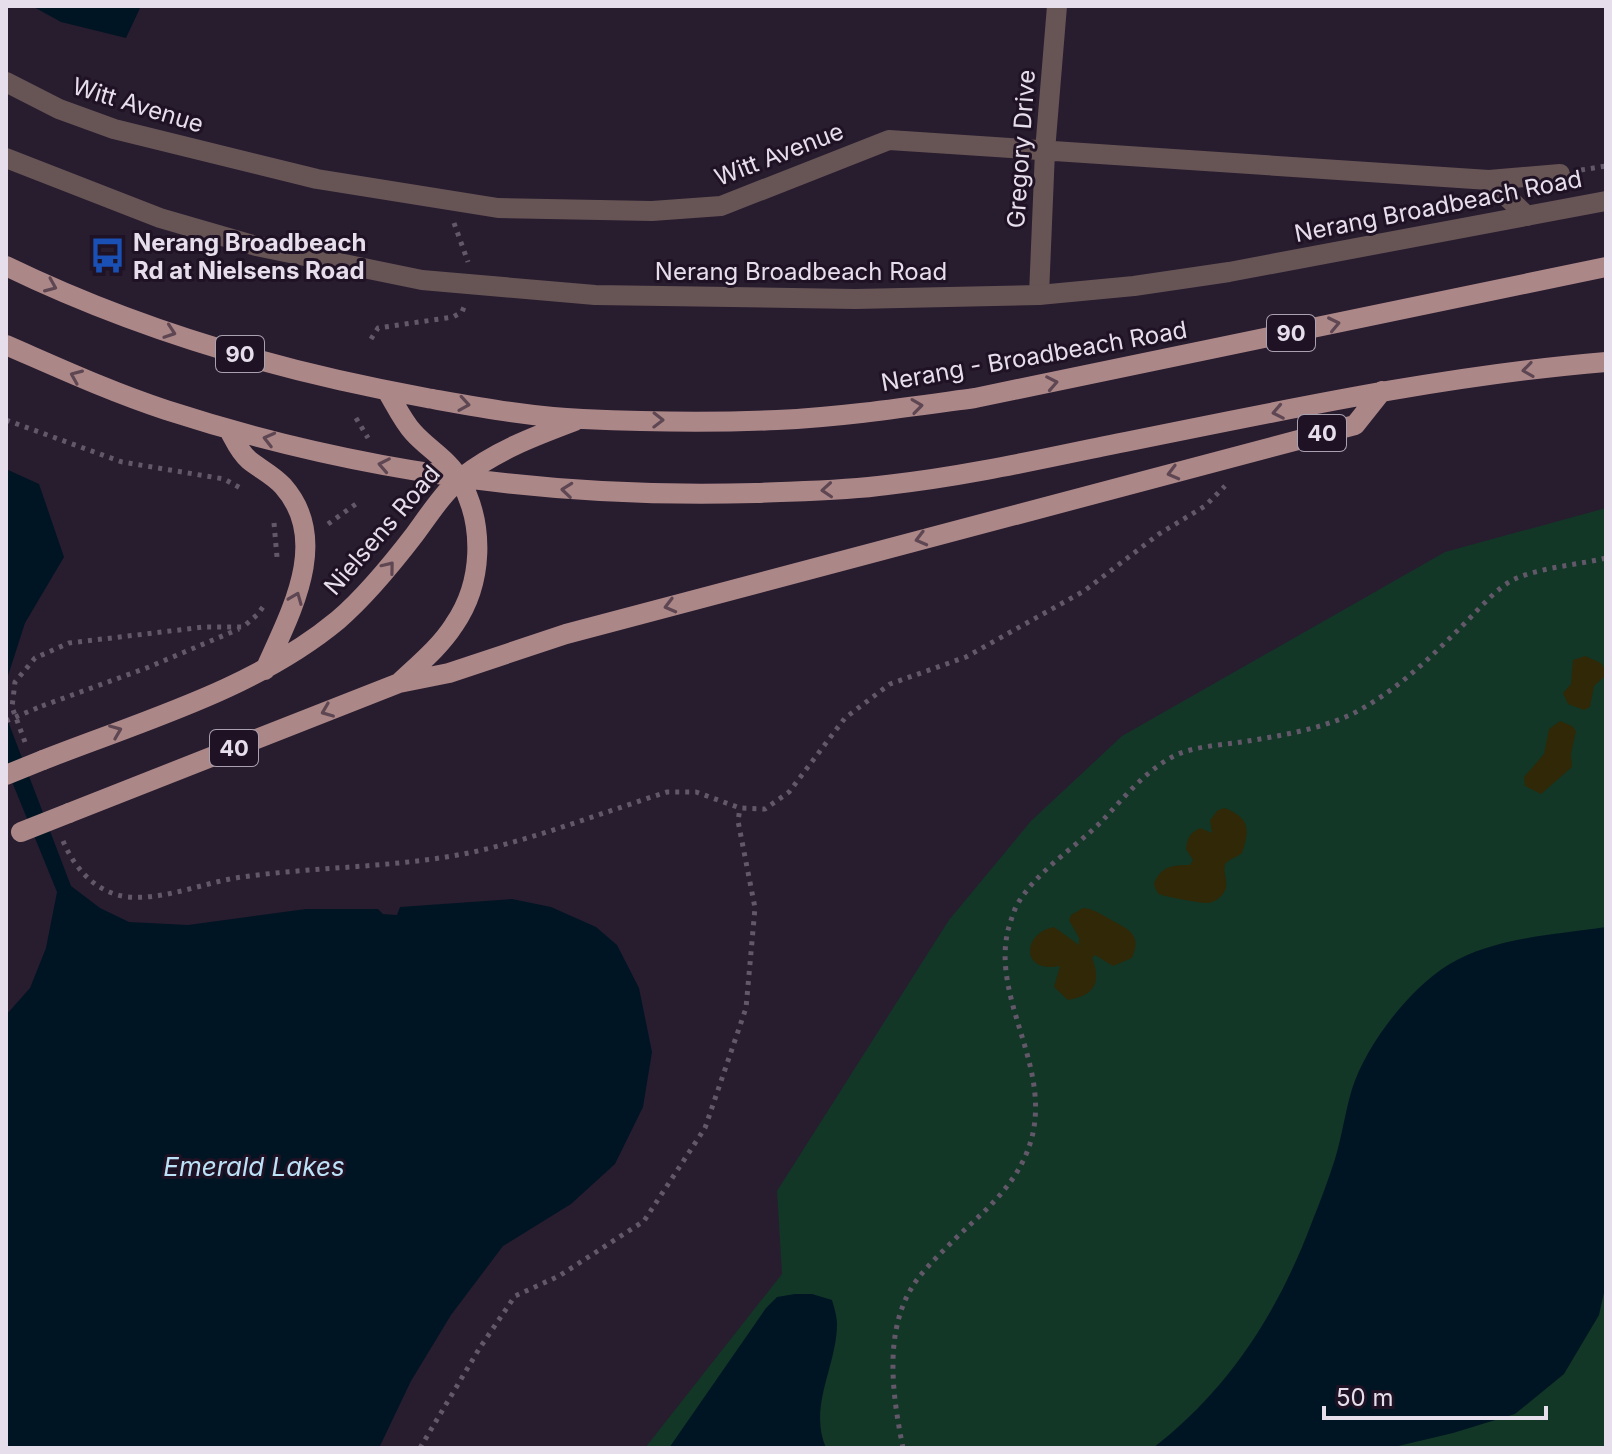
<svg xmlns="http://www.w3.org/2000/svg" width="1612" height="1454" viewBox="0 0 1612 1454" font-family="Inter,sans-serif">
  <style>
    .green { fill: #123727 }
    .sand { fill: #302807 }
    .water { fill: #001523 }
    .lines { fill: none; stroke-linecap: round; stroke-linejoin: round }
    .path { stroke: #635869; stroke-width: 5; stroke-dasharray: 4 6; stroke-linecap: butt }
    .minor { stroke: #675455; stroke-width: 20 }
    .tertiary { stroke: #675455; stroke-width: 20 }
    .primary { stroke: #ac8788; stroke-width: 20 }
    .path-bridge { stroke: #635869; stroke-width: 5; stroke-dasharray: 4 6; stroke-linecap: butt }
    .primary-bridge { stroke: #ac8788; stroke-width: 20 }
    .oneway { stroke: #5e4752 }
    .labels { text-anchor: middle; dominant-baseline: central; stroke-width: 6; stroke-linejoin: round; paint-order: stroke }
    .shield { fill: #1f1225; stroke: #aaa1b0; stroke-width: 2 }
    .shield-label { font-size: 22px; font-weight: bold; fill: #e6deeb }
    .street-label { font-size: 24px; fill: #e6deeb; stroke: #1f1225 }
    .poi-label { font-size: 24px; font-weight: bold; fill: #e6deeb; stroke: #1f1225; text-anchor: start }
    .water-label { font-size: 26px; font-style: italic; fill: #bce2f8; stroke: #1f1225 }
  </style>
  <rect width="100%" height="100%" fill="#281c2f"/>
  <path class="green" d="M1606 508V1448H645L782 1274 777 1191 949 920 1031 821 1122 736 1445 552Z"/>
  <path class="sand" d="M1585 656 1601 663 1606 670 1604 677 1594 686 1590 707 1584 710 1568 704 1563 693 1571 684 1573 660Z
    M1560 721 1572 726 1576 731 1571 754 1572 767 1541 794 1525 786 1524 777 1544 754 1549 729Z
    M1225 808C1250 818 1250 830 1242 853 1238 856 1229 860 1226 863 1220 872 1234 886 1219 898 1217 900 1211 903 1208 903 1204 904 1162 896 1159 894 1156 891 1155 888 1154 883 1162 866 1172 865 1190 865L1193 860 1186 849C1187 838 1190 833 1200 828L1212 833 1210 820 1218 810Z
    M1083 908C1093 909 1099 913 1108 918 1126 929 1143 932 1132 958L1113 966 1095 955 1092 958C1102 983 1094 996 1068 1000L1054 987 1060 966C1020 974 1022 933 1054 927L1079 945V938L1069 920 1071 915Z"/>
  <path class="water" d="M32 6H141L126 38 61 22Z
    M6 469 39 484 64 557 25 623 6 682Z
    M6 716 71 886 100 908 129 922 188 925 306 909H378L383 914 397 915 400 907 512 899 551 907 596 927 617 945 639 988 652 1052 643 1107 615 1164 571 1204 503 1246 451 1315 411 1381 379 1448H6V1015L30 988 46 948 57 892 6 767Z
    M1606 927V1284L1599 1315 1564 1374 1515 1414 1453 1433 1390 1448H1153C1230 1388 1278 1312 1312 1222 1320 1202 1328 1181 1335 1159 1342 1136 1345 1112 1352 1089 1366 1045 1409 989 1448 965 1494 937 1554 935 1606 927Z
    M795 1294H812L832 1300C834 1307 837 1316 837 1324 837 1366 808 1406 826 1448H669L766 1308 777 1297Z"/>
  <g class="lines">
    <path class="path" d="M1581 170 1606 166
      M454 223 468 262
      M371 339 378 328 453 317 462 312 464 307
      M356 418 368 438
      M6 420 122 462 224 479 244 490
      M274 523 277 557
      M328 524 360 501
      M42 706 149 667 239 629
      M25 742 12 707 15 682 35 658 69 643 204 627H243L258 614 265 604
      M63 841C75 869 96 893 128 897 166 900 205 882 242 877 320 866 405 868 482 850 543 836 607 811 667 792H696L740 808 765 809 789 792 845 718 890 684 966 657 1084 591 1159 534 1205 506 1225 486
      M420 1448 479 1349 515 1296 559 1276 644 1221 705 1128 746 1008 755 908 738 821 740 808
      M903 1448C892 1393 882 1325 919 1277 931 1262 946 1248 960 1234 984 1212 1009 1190 1023 1161 1064 1079 990 1007 1008 930 1011 921 1014 908 1020 900 1040 869 1074 848 1100 823 1124 798 1146 769 1178 754 1198 746 1221 745 1242 742 1278 736 1317 730 1350 715 1391 695 1426 662 1458 630 1474 615 1497 586 1517 578 1544 567 1577 565 1606 558"/>
    <path class="minor" d="M6 82 59 109 114 129 317 179 498 208 652 211 721 206 889 140 1489 180 1560 174
      M1489 180 1527 216
      M1039 295 1045 151 1057 6"/>
    <path class="tertiary" d="M6 158 160 218 256 246 422 280 595 295 855 299 1039 295 1134 286 1229 272 1606 201"/>
    <path class="primary" d="M6 266C138 330 282 372 427 398 478 407 531 417 583 419 647 422 712 423 777 420 843 417 909 407 975 398L1606 267
      M6 345C59 368 111 392 166 410 357 472 555 499 756 493 799 491 843 491 887 485 960 477 1033 461 1105 446 1271 413 1437 376 1606 362
      M387 391C395 404 403 421 413 432 428 449 449 460 460 480 485 525 483 583 454 625 440 647 418 665 399 683
      M229 430C234 439 240 453 249 460 260 469 273 475 283 486 332 541 289 615 265 670
      M43 760C142 721 255 689 338 620 367 595 392 564 415 534 429 515 443 493 461 478 495 451 535 436 575 421
      M69 813 399 683 449 673 566 634 1355 425 1382 391"/>
    <path class="path-bridge" d="M6 721 42 706"/>
    <path class="primary-bridge" d="M6 775 43 760
      M21 832 69 813"/>
  </g>
  <defs><path id="oneway-chevron" d="M-2-3.5L2.5 0L-2 3.5" fill="none" stroke-width="1.6" stroke-linecap="round" stroke-linejoin="round" transform="scale(2)"/></defs>
  <g class="oneway">
    <use href="#oneway-chevron" transform="translate(51 286) rotate(23)"/>
    <use href="#oneway-chevron" transform="translate(1334 324) rotate(-12)"/>
    <use href="#oneway-chevron" transform="translate(170 332) rotate(19)"/>
    <use href="#oneway-chevron" transform="translate(1528 370) rotate(172)"/>
    <use href="#oneway-chevron" transform="translate(76 376) rotate(-157)"/>
    <use href="#oneway-chevron" transform="translate(1052 383) rotate(-11)"/>
    <use href="#oneway-chevron" transform="translate(464 404) rotate(9)"/>
    <use href="#oneway-chevron" transform="translate(917 406) rotate(-8)"/>
    <use href="#oneway-chevron" transform="translate(1278 412) rotate(169)"/>
    <use href="#oneway-chevron" transform="translate(658 420) rotate(1)"/>
    <use href="#oneway-chevron" transform="translate(269 439) rotate(-166)"/>
    <use href="#oneway-chevron" transform="translate(384 465) rotate(-169)"/>
    <use href="#oneway-chevron" transform="translate(1173 473) rotate(165)"/>
    <use href="#oneway-chevron" transform="translate(567 490) rotate(-174)"/>
    <use href="#oneway-chevron" transform="translate(827 490) rotate(176)"/>
    <use href="#oneway-chevron" transform="translate(921 539) rotate(165)"/>
    <use href="#oneway-chevron" transform="translate(389 567) rotate(-51)"/>
    <use href="#oneway-chevron" transform="translate(296 598) rotate(-68)"/>
    <use href="#oneway-chevron" transform="translate(670 606) rotate(165)"/>
    <use href="#oneway-chevron" transform="translate(327 711) rotate(158)"/>
    <use href="#oneway-chevron" transform="translate(116 731) rotate(-22)"/>
  </g>
  <defs>
    <symbol id="bus-bare" viewBox="-9 -9 18 18"><path d="M-5-6H5V4H4V6H2V4H-2V6H-4V4H-5ZM-3.5-4V0h7V-4ZM-3.5 1.2v1.5H-2V1.2ZM2 1.2v1.5H3.5V1.2Z" fill="#1a4fb4" stroke="#1f1225" stroke-width="2.5" paint-order="stroke"/></symbol>
  </defs>
  <g fill-rule="evenodd">
    <use href="#bus-bare" x="82" y="230" width="51" height="51"/>
  </g>
  <g class="labels">
    <g class="shield">
      <rect x="1267" y="315" width="48" height="36" rx="6"/>
      <rect x="216" y="336" width="48" height="36" rx="6"/>
      <rect x="1298" y="415" width="48" height="36" rx="6"/>
      <rect x="210" y="730" width="48" height="36" rx="6"/>
    </g>
    <g class="shield-label">
      <text x="1291" y="333">90</text>
      <text x="240" y="354">90</text>
      <text x="1322" y="433">40</text>
      <text x="234" y="748">40</text>
    </g>
    <g class="street-label">
      <text transform="translate(138 105) rotate(17)">Witt Avenue</text>
      <text transform="translate(1021 149) rotate(-86)">Gregory Drive</text>
      <text transform="translate(779 154) rotate(-21)">Witt Avenue</text>
      <text transform="translate(1438 206) rotate(-11)">Nerang Broadbeach Road</text>
      <text x="801" y="271">Nerang Broadbeach Road</text>
      <text transform="translate(1034 356) rotate(-10)">Nerang - Broadbeach Road</text>
      <text transform="translate(382 530) rotate(-49)">Nielsens Road</text>
    </g>
    <g class="poi-label">
      <text x="133" y="242">Nerang Broadbeach<tspan x="133" dy="28">Rd at Nielsens Road</tspan></text>
    </g>
    <g class="water-label">
      <text x="254" y="1166">Emerald Lakes</text>
    </g>
  </g>
  <rect width="1612" height="1454" fill="none" stroke="#e6deeb" stroke-width="16"/>
  <path d="M1324 1406v12h222v-12" fill="none" stroke="#e6deeb" stroke-width="4"/>
  <text x="1336" y="1406" font-size="24" fill="#e6deeb" stroke="#1f1225" stroke-width="6" paint-order="stroke">50 m</text>
</svg>
